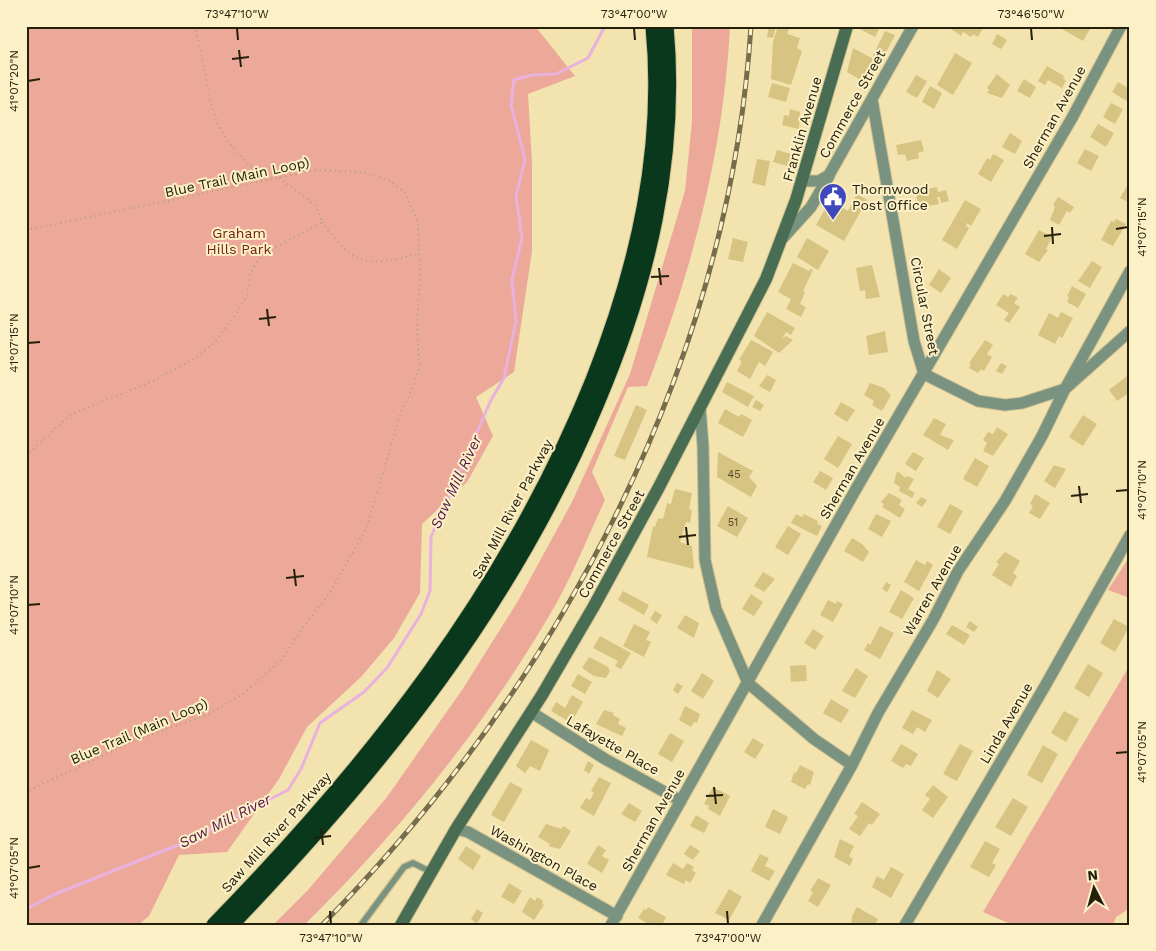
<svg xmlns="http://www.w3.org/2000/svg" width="1156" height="951" viewBox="0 0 1156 951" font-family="'Work Sans',sans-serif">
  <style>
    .green { fill: #eca999 }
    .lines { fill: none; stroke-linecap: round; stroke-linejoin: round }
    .stream { stroke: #e9b1de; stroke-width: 3 }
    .building { fill: #d7c483 }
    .lane-casing { stroke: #cdc091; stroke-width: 8 }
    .street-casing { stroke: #cdc091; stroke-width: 13 }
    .secondary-casing { stroke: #cdc091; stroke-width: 14 }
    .highway-casing { stroke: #cdc091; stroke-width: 17 }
    .path { stroke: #aea278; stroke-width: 2; stroke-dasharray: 1 4; stroke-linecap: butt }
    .lane { stroke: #7a9381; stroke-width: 5.5 }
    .street { stroke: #7a9381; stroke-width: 11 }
    .secondary { stroke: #486d53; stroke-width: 12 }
    .highway { stroke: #09381d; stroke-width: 15 }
    .rail-casing { stroke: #766d4c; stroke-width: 5 }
    .rail { stroke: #fcf0c7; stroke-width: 3; stroke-dasharray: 9; stroke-linecap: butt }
    .ticks { fill: none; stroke: #25200b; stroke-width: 2 }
    .labels { text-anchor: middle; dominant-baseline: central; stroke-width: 4; stroke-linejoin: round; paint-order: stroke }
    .number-label { font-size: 11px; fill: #524929 }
    .street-label { font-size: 14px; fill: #25200b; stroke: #fcf0c7 }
    .poi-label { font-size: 14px; fill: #25200b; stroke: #fcf0c7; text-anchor: start }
    .park-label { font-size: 14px; fill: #742313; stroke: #fcf0c7 }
    .water-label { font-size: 15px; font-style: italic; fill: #55154c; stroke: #fcf0c7 }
    .neatline { fill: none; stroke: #25200b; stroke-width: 2 }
    .ticks-label { font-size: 12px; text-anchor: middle; fill: #25200b }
  </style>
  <rect width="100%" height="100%" fill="#f2e3af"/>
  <path class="green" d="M26 26H535L575 76 528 94 532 163V251L514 372 476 397 493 436 467 482 422 524 420 593 394 638 361 677 307 727 279 779 227 852 179 855 149 916 138 925H26Z
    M692 26H730C724 150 692 271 647 386L628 387 592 472 605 500C587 538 571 580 549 616 482 730 398 833 304 925H273L308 890 387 797 462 690 518 601 572 502 630 374 685 191 692 121Z
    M1130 556V598L1108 590Z
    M1130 665V908L1116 917 1113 925H1013L983 912Z"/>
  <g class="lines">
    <path class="stream" d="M26 909 53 895 188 841 288 790 301 769 320 723 364 692 387 668 421 614 430 591 431 537 491 400 504 378 516 321 512 280 522 238 516 196 525 159 511 105 514 80 532 75 556 74 588 58 605 26"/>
  </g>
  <path class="building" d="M769 26H776L773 38 767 37Z
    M778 26H790L787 34 800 38 797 48 802 51 791 85 771 79 773 42Z
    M861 26H885L883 29 880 27 875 37 860 29Z
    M947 26H984L978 37 973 34 971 37 963 32 961 36Z
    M1063 26H1084L1090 29 1083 41 1062 29Z
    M885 31 895 35 882 60 873 55Z
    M997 34 1007 40 1001 49 992 44Z
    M853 48 879 62 867 84 847 72Z
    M955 53 972 63 953 95 937 85Z
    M1047 66 1064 76 1063 78 1066 81 1062 88 1048 80 1045 85 1038 81Z
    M997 74 1010 85 1002 98 987 93 989 90 987 88Z
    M916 75 927 81 917 98 906 92Z
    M1024 79 1036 87 1030 98 1017 91Z
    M1118 82 1130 89V103L1112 92Z
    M772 83 790 88 786 102 768 97Z
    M930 86 942 93 934 109 922 102Z
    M1111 103 1123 109 1115 124 1103 117Z
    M790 109 800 112 799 129 782 125 784 115 789 116Z
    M1098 124 1114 133 1106 147 1090 137Z
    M1010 133 1022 141 1015 154 1002 147Z
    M921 140 924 151 918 153 919 158 907 161 905 154 898 155 896 145Z
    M1085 149 1099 156 1091 171 1077 163Z
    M777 150 794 155 791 167 773 162Z
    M993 154 1004 160 991 182 978 174 987 158 990 160Z
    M757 159 770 161 765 186 752 183Z
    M1130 181V203L1120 198Z
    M937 187 938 192 946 190 949 201 941 203 940 197H937L939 204 918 208 916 191Z
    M857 194 867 200 844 241 816 225 830 200 848 211Z
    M1058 197 1074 207 1070 213 1067 211 1059 225 1050 220 1055 207 1053 205Z
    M965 200 981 209 971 226 967 223 966 226 969 228 957 249 942 240Z
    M1116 219 1126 224 1113 246 1101 240 1111 221 1114 222Z
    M1039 230 1052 237 1046 249 1048 250 1039 262 1025 254Z
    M733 238 748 242 743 262 728 259Z
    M807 238 829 251 818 270 797 257Z
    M1092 261 1102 267 1090 288 1078 281Z
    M793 263 809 271 810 269 813 270 803 291 805 292 800 304 806 307 801 317 786 309 791 299 778 292Z
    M872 265 880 297 866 299 865 290 860 291 856 268Z
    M939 269 951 278 941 293 929 285Z
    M1072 286 1086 294 1078 308 1067 302 1069 297 1067 296Z
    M1003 294 1008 297 1011 294 1018 298 1014 303 1020 307 1009 323 1004 320 1009 313 996 305Z
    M767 312 795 328 791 335 786 332 782 339 786 336 793 340 779 353 754 336Z
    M1061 312 1073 318 1062 338 1059 336 1055 344 1038 335 1049 313 1058 318Z
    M885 331 888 352 869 355 866 336Z
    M751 340 773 352 765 366 759 362 750 379 737 371 742 361 739 360Z
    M985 340 993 345 987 354 992 357 984 371 981 369 978 373 969 368 971 364 969 363Z
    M1001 363 1007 366 1002 374 996 371Z
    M767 375 776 380 770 392 759 386Z
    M1127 376 1130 380V392L1117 401 1109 390Z
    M727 382 754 396 748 407 722 392Z
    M870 383 884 388 891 395 882 411 872 405 874 401 864 395Z
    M756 400 764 405 760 411 752 407Z
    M841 402 855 410 847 422 834 414Z
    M636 405 647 410 625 460 614 456Z
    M725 409 739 417 741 414 752 420 743 437 718 423Z
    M1083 415 1097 424 1083 446 1069 437Z
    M934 418 946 424 940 435 954 440 948 450 923 435Z
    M997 427 1008 434 993 456 983 451 987 443 983 440 988 432 993 434Z
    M838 436 852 444 838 468 824 459Z
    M718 452 753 471 749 477 757 486 751 497 717 477Z
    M913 452 924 458 916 471 905 464Z
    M975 458 989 466 977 487 963 479Z
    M1054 465 1066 469 1055 488 1044 481Z
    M820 471 833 478 826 490 813 482Z
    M897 471 906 478 907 476 914 479 908 489 915 493 912 498 899 491 900 487 894 483Z
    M675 489 692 493 689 509 692 510 690 523 686 522 680 542 692 546 694 569 647 557 653 526 655 527 658 518 663 519 667 503 671 504Z
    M889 493 902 500 899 505 905 509 900 518 882 507 884 504 881 502Z
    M1035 494 1050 503 1040 519 1029 513 1033 506 1030 504Z
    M921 497 927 500 922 507 916 503Z
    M950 504 963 511 950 534 937 527Z
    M728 506 748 518 737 537 717 526Z
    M796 514 802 517 804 514 818 521 817 524 822 526 817 536 791 523Z
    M876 514 891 521 882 537 868 529Z
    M788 526 801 534 788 555 775 547Z
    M852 538 862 544 869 552 863 562 844 551Z
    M1005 552 1020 561 1013 573 1017 576 1011 587 992 575 999 564 996 562Z
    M916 560 925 565 927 561 933 565 919 591 904 582Z
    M763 572 775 579 764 592 754 586Z
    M886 582 891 585 887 592 882 589Z
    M901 590 914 598 902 619 889 612Z
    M623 591 649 605 644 615 618 600Z
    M751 594 763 602 754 616 742 609Z
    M828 600 836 604 837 601 843 604 833 622 820 615Z
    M655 611 662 615 657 624 650 619Z
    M685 615 699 623 694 638 677 628Z
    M1114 619 1129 627 1115 652 1100 643Z
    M970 621 978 627 974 632 966 627Z
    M634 624 650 632 646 640 651 642 644 657 623 646Z
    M952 625 970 635 964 645 946 634Z
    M880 626 894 633 880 659 864 650 868 643 870 645Z
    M813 629 824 636 815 650 804 643Z
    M600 636 631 653 621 669 615 666 618 661 593 648Z
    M589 657 608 667 610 671 606 678 594 676 582 668Z
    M1088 664 1103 673 1089 697 1074 688Z
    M806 665 807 681 791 682 790 666Z
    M856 668 868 676 855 698 842 691Z
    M937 670 951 679 938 698 927 691Z
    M702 673 714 681 703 699 691 691Z
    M578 674 592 682 585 694 571 686Z
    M677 683 683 686 678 694 673 690Z
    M572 695 583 702 571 723 551 711 556 702 565 708Z
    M831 699 849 710 841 723 823 713Z
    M685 706 700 714 697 723 694 722 691 727 679 720Z
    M604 710 614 713 613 715 620 719 618 724 626 728 622 736 596 724Z
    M912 710 932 720 925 732 917 727 913 734 902 728Z
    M1064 711 1079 719 1066 742 1051 733Z
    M670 733 684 741 672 762 658 754Z
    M753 738 764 745 755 759 744 752Z
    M531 740 549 750 540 771 530 766 525 773 516 766Z
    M901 744 918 754 911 766 906 764 903 768 891 761Z
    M960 744 973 751 957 781 943 774Z
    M1043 745 1058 754 1042 783 1027 775Z
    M588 761 594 765 589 774 584 770Z
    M800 765 814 772 810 785 808 784 805 789 791 782 794 772 796 773Z
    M599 777 611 783 594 816 580 808 586 798 590 800 594 793 591 791Z
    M510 782 523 789 504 822 491 815Z
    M933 785 948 797 933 818 922 810 930 799 925 795Z
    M713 787 730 796 720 816 708 809 709 806 704 804Z
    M1013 798 1028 807 1011 836 995 827Z
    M862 802 880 814 872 825 869 823 860 836 849 829 858 816 854 814Z
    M629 803 642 811 635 822 621 814Z
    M773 809 788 817 780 834 765 827Z
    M696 815 709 823 704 833 690 826Z
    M546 824 561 829 563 826 571 831 560 849 548 846 550 844 538 837Z
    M840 839 854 846 849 856 853 859 850 866 834 857Z
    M985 841 1000 849 992 863 996 865 989 877 970 867Z
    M598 845 606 850 602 856 609 860 602 873 587 864Z
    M690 845 700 851 693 860 684 854Z
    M466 846 481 856 473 870 458 859Z
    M760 854 769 858 765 866 775 871 769 881 751 871Z
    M673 863 683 869 687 863 694 867 692 870 696 873 690 883 686 880 684 884 666 875Z
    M891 867 904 874 891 898 872 887 877 876 884 880Z
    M818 878 831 885 818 907 808 901 813 892 810 891Z
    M509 883 522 891 514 904 501 897Z
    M729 889 742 897 729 920 715 913Z
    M530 897 535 901 537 897 543 901 542 904 544 905 534 920 522 912Z
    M648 907 666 917 662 925H650L638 918 644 909 646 910Z
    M857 907 878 919 875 925H851L852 916Z
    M477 909 483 913 477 924 471 919Z"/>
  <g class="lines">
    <defs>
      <path id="lane" d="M361 925 404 867 413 863 431 872"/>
      <path id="street" d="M872 99 914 341 924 374 978 401 1005 405 1022 403 1065 389 1130 331
        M802 181H819L829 175 913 26
        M783 238 811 207 829 176
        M700 407 703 446 705 560 716 609 748 683 814 739 852 765
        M531 712 605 759 681 801
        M456 829 468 832 617 916
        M611 925 856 489 1072 118 1121 26
        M762 925 852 765 878 713 933 620 958 571 1005 501 1042 436 1065 389 1130 271
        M905 925 1045 686 1130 535"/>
      <path id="secondary" d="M401 925 456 829 542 695 594 606 659 487 766 279 796 200 847 26"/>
      <path id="highway" d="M214 925C371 764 508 591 593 380 638 266 665 149 653 26
        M231 925C382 767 512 606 597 403 648 283 678 158 666 26"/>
    </defs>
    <use href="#lane" class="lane-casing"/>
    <use href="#street" class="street-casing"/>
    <use href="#secondary" class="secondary-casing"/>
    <use href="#highway" class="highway-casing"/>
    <path class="path" d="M194 26C204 54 205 85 214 113 222 141 245 161 266 180
      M322 222C353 265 366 268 417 254
      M26 230 316 170 362 172 389 180 405 193 418 222 420 282 417 323 419 367 414 385 401 412 367 527 330 593 306 623 281 660 244 693 209 714 129 743 26 792
      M26 456 70 415 153 381 196 358 214 343 238 311 247 295 249 277 257 261 269 251 322 222 316 206 278 177"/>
    <use href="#lane" class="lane"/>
    <use href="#street" class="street"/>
    <use href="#secondary" class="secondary"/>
    <use href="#highway" class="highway"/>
    <defs>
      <path id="rail" d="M322 925C558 685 729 366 751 26"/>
    </defs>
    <use href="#rail" class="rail-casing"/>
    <use href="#rail" class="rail"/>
  </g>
  <path class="ticks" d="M237 28 238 40M634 28 635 40M1031 28 1032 40M239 50 241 67M232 59 249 57M28 81 40 79M1052 227 1053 244M1116 229 1128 227M1044 236 1061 234M659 268 661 285M651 277 669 276M267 309 269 326M259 319 276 317M28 343 40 342M1079 486 1081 503M1116 491 1128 490M1071 496 1088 494M686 527 688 545M679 537 696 535M294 569 296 586M286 578 304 576M28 605 40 604M1116 753 1128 752M714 787 716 804M706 796 723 795M321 828 323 845M313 838 331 836M28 868 40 866M330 911 331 924M727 911 728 924"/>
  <defs>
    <symbol id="civic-pin" viewBox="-11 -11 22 30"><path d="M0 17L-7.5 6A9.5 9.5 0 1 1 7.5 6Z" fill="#3f48bc" stroke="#fcf0c7"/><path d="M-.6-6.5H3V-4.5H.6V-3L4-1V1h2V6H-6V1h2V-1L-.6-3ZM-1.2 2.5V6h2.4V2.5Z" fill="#fff"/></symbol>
  </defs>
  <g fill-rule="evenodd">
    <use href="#civic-pin" x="817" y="181" width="32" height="43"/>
  </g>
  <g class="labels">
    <g class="number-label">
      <text x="734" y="474">45</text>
      <text x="733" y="522">51</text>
    </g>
    <g class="street-label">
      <text transform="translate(852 104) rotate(-61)">Commerce Street</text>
      <text transform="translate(1054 117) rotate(-61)">Sherman Avenue</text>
      <text transform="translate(802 129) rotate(-74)">Franklin Avenue</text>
      <text transform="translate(237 177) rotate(-12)">Blue Trail (Main Loop)</text>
      <text transform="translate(925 306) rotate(79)">Circular Street</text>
      <text transform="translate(852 468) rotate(-60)">Sherman Avenue</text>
      <text transform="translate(512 509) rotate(-62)">Saw Mill River Parkway</text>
      <text transform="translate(611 544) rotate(-61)">Commerce Street</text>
      <text transform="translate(932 590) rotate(-60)">Warren Avenue</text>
      <text transform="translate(1006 723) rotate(-60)">Linda Avenue</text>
      <text transform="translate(139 731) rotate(-23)">Blue Trail (Main Loop)</text>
      <text transform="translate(613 745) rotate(30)">Lafayette Place</text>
      <text transform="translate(653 820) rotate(-61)">Sherman Avenue</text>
      <text transform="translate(276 832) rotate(-48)">Saw Mill River Parkway</text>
      <text transform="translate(544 858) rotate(29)">Washington Place</text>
    </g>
    <g class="poi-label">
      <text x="852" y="189">Thornwood<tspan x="852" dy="16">Post Office</tspan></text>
    </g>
    <g class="park-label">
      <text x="239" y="233">Graham<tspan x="239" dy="16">Hills Park</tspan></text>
    </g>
    <g class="water-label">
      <text transform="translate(456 482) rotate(-65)">Saw Mill River</text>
      <text transform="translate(225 821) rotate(-27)">Saw Mill River</text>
    </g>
  </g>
  <rect width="1156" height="951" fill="none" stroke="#fcf0c7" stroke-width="55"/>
  <g transform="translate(1094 888) rotate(354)" stroke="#fcf0c7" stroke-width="4" paint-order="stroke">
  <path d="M0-4L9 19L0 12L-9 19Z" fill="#25200b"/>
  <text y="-8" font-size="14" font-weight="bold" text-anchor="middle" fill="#25200b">N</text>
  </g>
  <rect x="28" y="28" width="1100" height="896" class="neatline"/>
  <g class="ticks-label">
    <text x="237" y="18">73°47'10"W</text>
    <text x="634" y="18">73°47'00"W</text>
    <text x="1031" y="18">73°46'50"W</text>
    <text transform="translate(14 81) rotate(-90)" y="4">41°07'20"N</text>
    <text transform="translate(1142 227) rotate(-90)" y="4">41°07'15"N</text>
    <text transform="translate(14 343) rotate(-90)" y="4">41°07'15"N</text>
    <text transform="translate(1142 490) rotate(-90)" y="4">41°07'10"N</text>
    <text transform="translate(14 605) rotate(-90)" y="4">41°07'10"N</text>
    <text transform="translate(1142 752) rotate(-90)" y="4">41°07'05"N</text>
    <text transform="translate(14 868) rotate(-90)" y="4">41°07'05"N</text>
    <text x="331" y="942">73°47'10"W</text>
    <text x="728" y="942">73°47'00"W</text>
  </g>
</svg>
